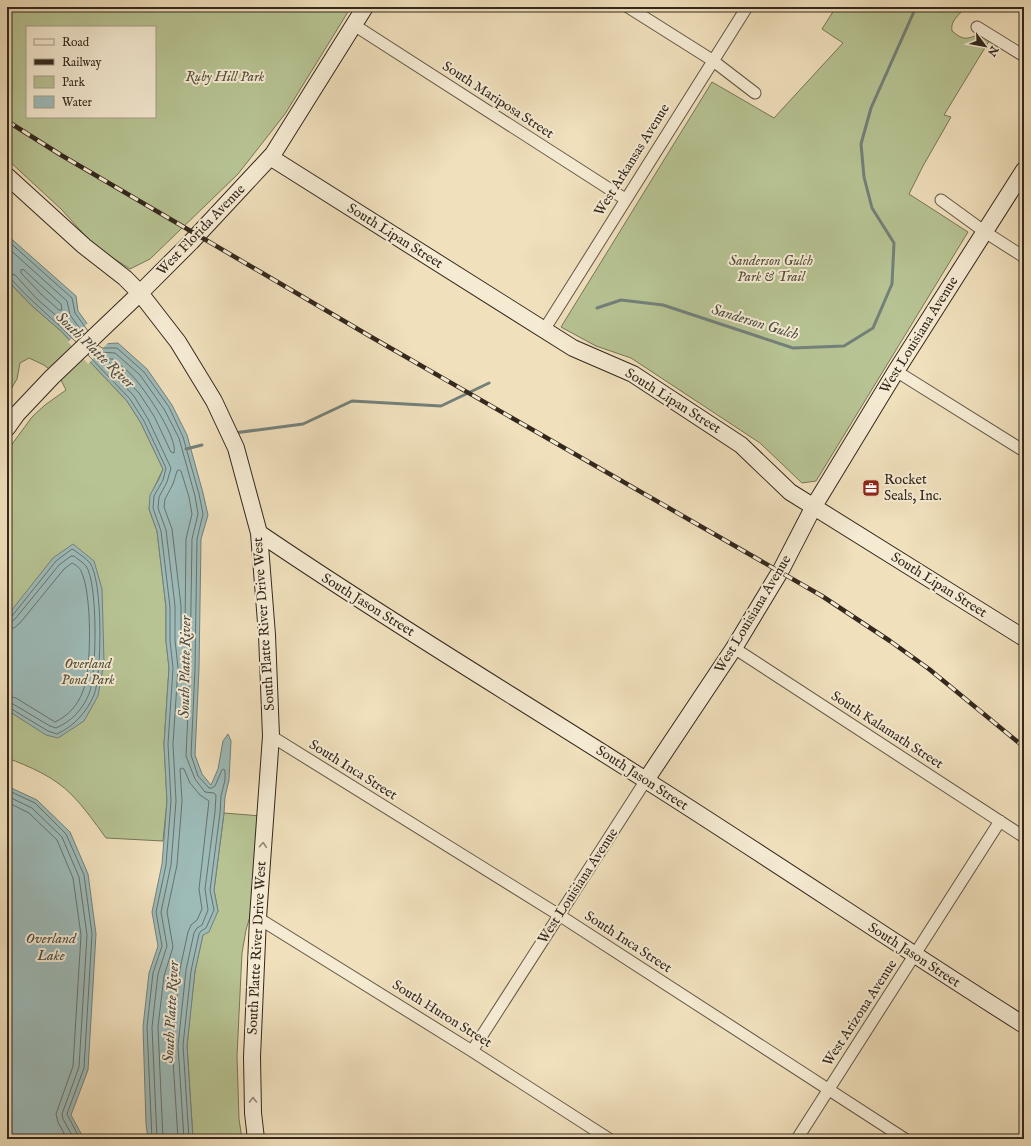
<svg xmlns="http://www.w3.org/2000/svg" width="1031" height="1146" viewBox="0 0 1031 1146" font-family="'IM FELL English',serif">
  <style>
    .green { fill: #b7c393; stroke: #767658; fill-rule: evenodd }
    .water { fill: #9dbbb9; stroke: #73807b }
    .pier { fill: #f0e0bc }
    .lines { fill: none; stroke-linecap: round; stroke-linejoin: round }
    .shore { stroke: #68726c; stroke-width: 1 }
    .stream { stroke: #73807b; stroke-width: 3 }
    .street-casing { stroke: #635646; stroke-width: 13 }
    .secondary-casing { stroke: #34281e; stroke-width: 18 }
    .street { stroke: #f5ebd3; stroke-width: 11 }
    .secondary { stroke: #f5ebd3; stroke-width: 16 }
    .rail-casing { stroke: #34281e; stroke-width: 4.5 }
    .rail { stroke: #f5ebd3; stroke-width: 3; stroke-dasharray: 9; stroke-linecap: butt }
    .oneway { stroke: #948a78 }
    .labels { text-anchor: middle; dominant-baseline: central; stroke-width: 4; stroke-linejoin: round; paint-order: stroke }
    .park-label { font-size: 14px; font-style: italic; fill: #554f3b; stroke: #f5ebd3 }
    .street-label { font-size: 14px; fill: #34281e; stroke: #f5ebd3 }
    .poi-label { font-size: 14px; fill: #34281e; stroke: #f5ebd3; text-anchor: start }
    .water-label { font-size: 15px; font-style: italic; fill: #4e4d45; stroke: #f5ebd3 }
  </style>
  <rect width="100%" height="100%" fill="#f0e0bc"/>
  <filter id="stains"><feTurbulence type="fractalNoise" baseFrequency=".005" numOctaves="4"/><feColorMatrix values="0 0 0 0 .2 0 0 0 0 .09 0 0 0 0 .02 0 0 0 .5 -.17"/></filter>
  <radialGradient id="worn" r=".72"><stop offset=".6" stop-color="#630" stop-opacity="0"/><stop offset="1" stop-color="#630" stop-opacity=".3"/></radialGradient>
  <path class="green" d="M7 7H351L285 114 238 174 150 259 130 269 102 251 91 242 62 210 7 159ZM27 27H155V117H27Z
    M836 7H965C959 16 950 20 952 31 963 40 966 40 979 34L989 41 944 115 951 117 923 166 909 194 968 232 816 481 802 483 760 443 631 358 596 346 561 327 712 82 774 118 843 43 822 29Z
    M7 280 31 305 61 331 127 401 141 423 163 469 154 488 149 509 157 531 166 607V641L169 668 164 744 167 801 163 841 106 838C95 823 84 807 71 794 54 777 29 766 7 758V451L32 417 45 405 66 390 60 378 44 365 29 358 20 363 17 379 7 396Z
    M224 813 261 816 254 903 246 930 242 953 237 1056 239 1119 242 1139H193L187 1046 191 1006 195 971 203 934 218 911 214 890Z"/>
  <path class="water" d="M7 235 76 296 78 311 102 344 118 343 147 369 172 405 187 435 203 493 208 515 201 539 199 669 195 755 202 774 211 785 218 769 223 741 228 734 231 741 229 780 225 797 224 813 214 890 218 911 209 932 203 935 195 971 187 1046 193 1139H148L146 1124 143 1027 149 973 158 946 152 912 162 864 167 801 164 744 169 668 166 641V607L157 531 149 509 150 495 159 479 163 469 141 423 127 401 61 331 31 305 7 280Z
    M73 544 94 561 102 589 104 662 98 696 84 721 58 738 46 735 7 710V616L53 558Z
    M7 786 37 800 70 832 88 874 96 934 88 1070 71 1115 84 1139H7Z"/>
  <path class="pier" d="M89 322 103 342 110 341 88 364 68 342Z"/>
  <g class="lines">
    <path class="shore" d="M7 240 72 298 75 313 88 331
      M7 247 67 301 70 315 84 334
      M24 270 61 304 62 310H59L41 294 21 273V270Z
      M7 273 15 275 37 299 67 325 79 338
      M7 278 11 279C31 302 55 320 76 342
      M98 345 102 348H117L144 372 169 407 183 437 199 494 203 514 197 539 195 669 191 755 198 776 209 788H212L215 786 222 770 224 769 225 771V780L221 796 220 813 210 890 214 910 206 928 201 931 199 934 191 971 183 1045 189 1139
      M94 349 100 352 115 353 140 375 164 409 179 438 195 496 198 514 192 539 190 668 186 756 195 779 205 792 214 793 216 795 215 812 205 889 208 910 202 925 197 928 194 933 186 970 178 1046 184 1139
      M92 352 134 396 148 419 171 468 167 482 159 497 158 508 166 530 175 606V640L178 668 173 744 176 801 171 865 161 912 167 946 158 974 152 1027 157 1139
      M88 355 130 399 144 421 166 468 163 480 154 496 153 508 161 531 170 607V641L173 668 168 744 171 801 166 865 156 912 162 946 153 973 147 1027 152 1139
      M109 359H113C121 366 130 372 136 380 147 393 178 438 174 453L171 452 154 416 139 393 109 362Z
      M179 470 181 471 189 497 192 514 186 539 185 630 183 632 181 630V606L172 529 164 507 165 499 173 484 177 471Z
      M7 618 12 616 56 561 72 549 74 550C79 554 86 558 90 563 103 581 102 675 94 695 86 713 74 726 57 734L48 731 10 708 7 707
      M7 623 11 622 15 619 59 565 71 556H74C77 559 83 562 86 566 98 582 97 674 89 694 82 710 72 721 56 728L50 726 13 704 7 702
      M7 629 14 628 20 623 64 569 72 563C76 565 80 568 81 571 92 592 92 669 83 691 78 705 68 716 55 722L16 698 7 696
      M7 790 35 803 66 834 84 875 92 934 84 1068 67 1114 80 1139
      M7 796 32 808 62 837 79 877 87 935 79 1067 62 1114 63 1119 74 1139
      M7 802 29 813 57 840 73 878 81 935 73 1066 56 1114 58 1122 67 1139
      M163 1139 158 1027 164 976 173 947 167 912 177 865 182 801 180 769 182 768 184 769 190 783 200 795 209 801 199 889 202 909 197 920 191 925 188 932 180 969 172 1044 178 1139"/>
    <path class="stream" d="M597 308 621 300 663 305 793 348 844 346 873 328 892 284 894 243 872 208 864 177 861 144 871 108 916 7
      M234 433 303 424 352 401 441 406 489 383
      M186 449 202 445"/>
    <defs>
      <path id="street" d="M628 7 712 60 755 93
        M354 25 625 199
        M977 27 1024 56
        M941 200 985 232 1024 257
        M544 330 747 7
        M896 371 1024 451
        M734 648 1024 837
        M271 736 559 915 905 1139
        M258 918 472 1051 609 1139
        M472 1051 646 780
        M797 1139 1000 821"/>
      <path id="secondary" d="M270 157 573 348 633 374 741 445 790 492 1024 638
        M7 176 84 246 125 278 140 293 178 342 214 401 236 448 259 533 267 635 271 736 258 918 252 1057 253 1113 256 1139
        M7 428 17 414 52 377 140 293 191 242 273 154 365 7
        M259 533C385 619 516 697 644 779 772 860 896 944 1024 1025
        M646 780 734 648 781 570 814 506 896 371 1024 170"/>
    </defs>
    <use href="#street" class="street-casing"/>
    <use href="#secondary" class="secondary-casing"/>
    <use href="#street" class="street"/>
    <use href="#secondary" class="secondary"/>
    <defs>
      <path id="rail" d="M7 121 61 155 373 338 822 596 890 641 929 669 1024 747"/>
    </defs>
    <use href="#rail" class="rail-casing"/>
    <use href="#rail" class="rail"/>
  </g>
  <defs><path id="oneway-chevron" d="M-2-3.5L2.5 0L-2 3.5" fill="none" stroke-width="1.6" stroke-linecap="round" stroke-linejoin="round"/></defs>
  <g class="oneway">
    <use href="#oneway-chevron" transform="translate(263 845) rotate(-86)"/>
    <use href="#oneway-chevron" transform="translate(253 1100) rotate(-91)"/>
  </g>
  <defs>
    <symbol id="office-square" viewBox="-11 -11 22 22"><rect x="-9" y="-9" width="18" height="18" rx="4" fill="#8f2418" stroke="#f5ebd3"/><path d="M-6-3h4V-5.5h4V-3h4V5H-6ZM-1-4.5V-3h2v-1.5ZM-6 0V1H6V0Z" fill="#fff"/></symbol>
  </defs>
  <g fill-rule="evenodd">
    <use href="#office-square" x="861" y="478" width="20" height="20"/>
  </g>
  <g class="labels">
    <g class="park-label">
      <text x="225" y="77">Ruby Hill Park</text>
      <text x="771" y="261">Sanderson Gulch<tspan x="771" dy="16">Park &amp; Trail</tspan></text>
      <text x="88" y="664">Overland<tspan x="88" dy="16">Pond Park</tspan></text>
    </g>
    <g class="street-label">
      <text transform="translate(498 100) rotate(33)">South Mariposa Street</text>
      <text transform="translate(632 160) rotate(-58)">West Arkansas Avenue</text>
      <text transform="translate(201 230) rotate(-46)">West Florida Avenue</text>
      <text transform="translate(395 236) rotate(32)">South Lipan Street</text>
      <text transform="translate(919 335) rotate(-58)">West Louisiana Avenue</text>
      <text transform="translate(673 401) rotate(32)">South Lipan Street</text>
      <text transform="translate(939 585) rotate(32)">South Lipan Street</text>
      <text transform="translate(368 605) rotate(32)">South Jason Street</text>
      <text transform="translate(753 614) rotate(-59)">West Louisiana Avenue</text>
      <text transform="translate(264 624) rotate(-94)">South Platte River Drive West</text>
      <text transform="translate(887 730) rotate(33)">South Kalamath Street</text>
      <text transform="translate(353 770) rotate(32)">South Inca Street</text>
      <text transform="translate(642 778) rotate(33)">South Jason Street</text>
      <text transform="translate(578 886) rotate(-57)">West Louisiana Avenue</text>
      <text transform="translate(628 942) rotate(33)">South Inca Street</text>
      <text transform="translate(257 948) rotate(-87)">South Platte River Drive West</text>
      <text transform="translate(914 955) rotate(33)">South Jason Street</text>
      <text transform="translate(860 1013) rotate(-57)">West Arizona Avenue</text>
      <text transform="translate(442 1014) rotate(32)">South Huron Street</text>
    </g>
    <g class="poi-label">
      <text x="884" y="480">Rocket<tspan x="884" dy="16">Seals, Inc.</tspan></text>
    </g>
    <g class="water-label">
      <text transform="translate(755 322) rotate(17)">Sanderson Gulch</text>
      <text transform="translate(95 350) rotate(44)">South Platte River</text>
      <text transform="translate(185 667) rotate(-89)">South Platte River</text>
      <text x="51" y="938">Overland<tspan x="51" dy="17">Lake</tspan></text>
      <text transform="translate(171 1012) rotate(-87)">South Platte River</text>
    </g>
  </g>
  <rect width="1031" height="1146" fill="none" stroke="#f0e0bc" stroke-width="24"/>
  <rect x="8" y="8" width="1015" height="1130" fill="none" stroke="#34281e" stroke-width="2"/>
  <rect x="12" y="12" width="1007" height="1122" fill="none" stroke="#34281e"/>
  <rect x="26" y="26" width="130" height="92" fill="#f5ebd3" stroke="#a89d8b"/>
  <rect x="34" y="39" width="20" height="6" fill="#f5ebd3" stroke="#a89d8b"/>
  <text x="62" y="46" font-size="12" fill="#34281e">Road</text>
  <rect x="34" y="59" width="20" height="6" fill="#34281e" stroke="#a89d8b"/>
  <text x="62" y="66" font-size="12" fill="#34281e">Railway</text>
  <rect x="34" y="76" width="20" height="12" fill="#b7c393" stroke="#a89d8b"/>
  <text x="62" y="86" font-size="12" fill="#34281e">Park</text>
  <rect x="34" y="96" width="20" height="12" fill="#9dbbb9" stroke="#a89d8b"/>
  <text x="62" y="106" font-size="12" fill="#34281e">Water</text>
  <g transform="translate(985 46) rotate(122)" stroke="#f5ebd3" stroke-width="3" paint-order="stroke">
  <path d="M0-3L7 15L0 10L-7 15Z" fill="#34281e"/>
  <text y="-6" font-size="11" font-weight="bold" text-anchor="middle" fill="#34281e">N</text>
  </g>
  <rect width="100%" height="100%" filter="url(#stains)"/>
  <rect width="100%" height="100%" fill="url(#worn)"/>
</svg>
